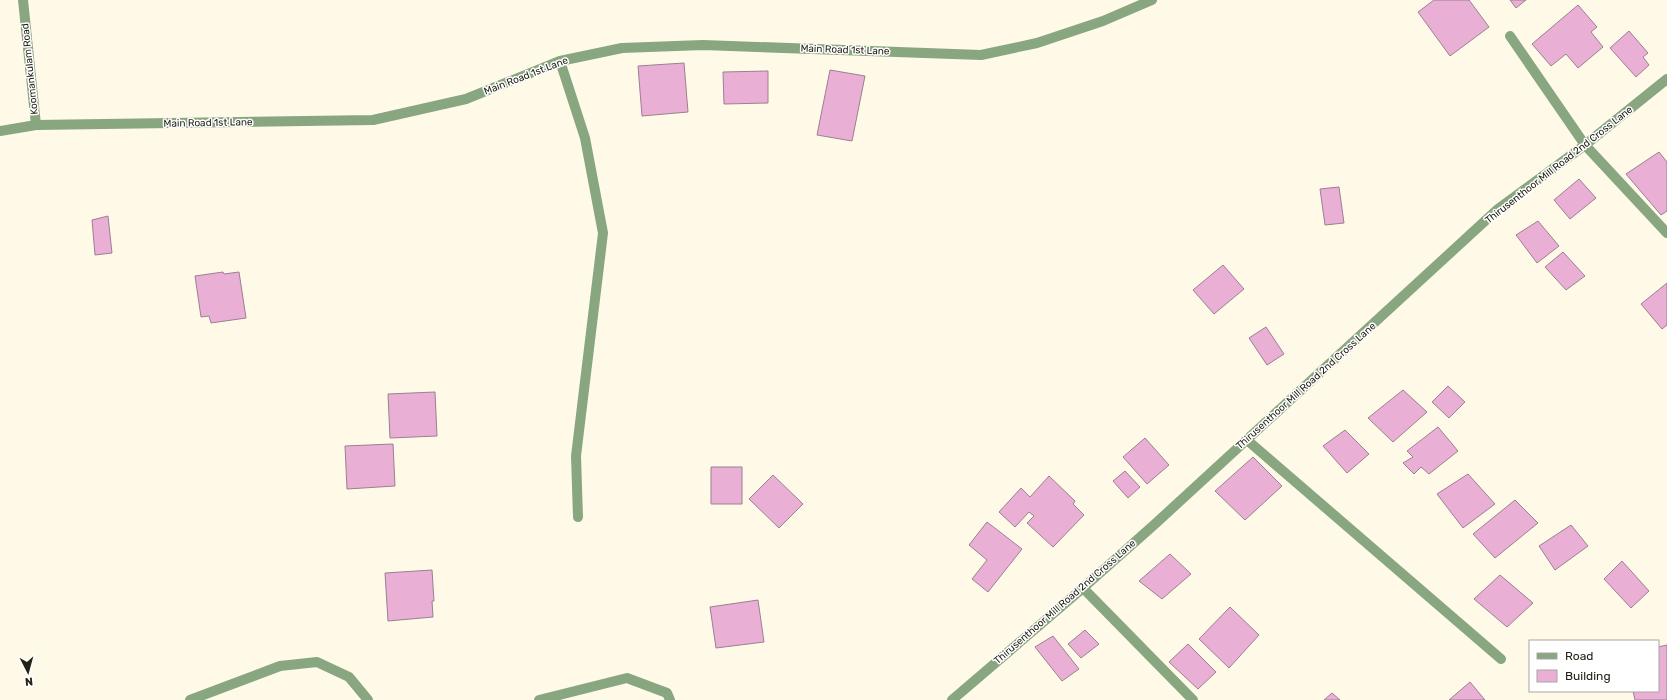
<svg xmlns="http://www.w3.org/2000/svg" width="1667" height="700" viewBox="0 0 1667 700" font-family="Rubik,sans-serif">
  <style>
    .building { fill: #eaafd5; stroke: #9a8091 }
    .lines { fill: none; stroke-linecap: round; stroke-linejoin: round }
    .minor { stroke: #88a680; stroke-width: 10 }
    .tertiary { stroke: #88a680; stroke-width: 10 }
    .labels { text-anchor: middle; dominant-baseline: central; stroke-width: 3; stroke-linejoin: round; paint-order: stroke }
    .street-label { font-size: 10px; fill: #242116; stroke: #fff }
  </style>
  <rect width="100%" height="100%" fill="#fff9e7"/>
  <path class="building" d="M1434 0H1469L1489 27 1450 56 1418 12Z
    M1510 0H1526L1516 8Z
    M1578 5 1597 27 1591 32 1603 47 1578 68 1566 54 1551 66 1532 44Z
    M1629 31 1648 53 1643 57 1649 65 1636 77 1610 48Z
    M684 63 688 112 642 116 638 66Z
    M830 70 865 76 852 141 817 135Z
    M768 71V103L724 104 723 72Z
    M1659 152 1667 162V211L1661 215 1626 174Z
    M1579 179 1596 198 1570 219 1554 200Z
    M1339 187 1344 223 1325 225 1320 189Z
    M108 216 112 253 95 255 92 220Z
    M1538 221 1559 246 1537 263 1516 235Z
    M1563 252 1585 276 1566 290 1545 267Z
    M1223 265 1244 289 1214 314 1193 290Z
    M223 272 224 274 239 272 246 318 211 323 209 316 201 317 195 276Z
    M1667 283V325L1662 329 1641 304Z
    M1266 327 1284 354 1267 365 1249 338Z
    M1448 386 1465 402 1449 418 1432 402Z
    M1403 390 1427 412 1393 442 1368 418Z
    M435 392 437 436 390 438 388 394Z
    M1438 427 1458 451 1429 474 1421 467 1414 474 1403 463 1413 457 1407 451Z
    M1345 430 1369 454 1347 473 1323 446Z
    M1145 438 1169 465 1147 484 1123 457Z
    M393 444 395 486 347 489 345 446Z
    M1253 457 1282 486 1245 520 1215 491Z
    M711 467H742V504H711Z
    M1125 471 1140 487 1128 498 1113 481Z
    M1468 474 1495 504 1463 528 1437 494Z
    M773 475 803 504 779 528 749 499Z
    M1049 476 1075 501 1073 504 1084 515 1053 547 1027 523 1034 516 1029 512 1015 527 999 512 1021 488 1030 497Z
    M1515 500 1538 523 1495 558 1473 534Z
    M987 522 1022 549 988 592 972 579 987 560 969 545Z
    M1571 525 1588 546 1555 570 1539 546Z
    M1170 554 1191 574 1162 599 1139 581Z
    M1622 561 1649 591 1631 608 1604 579Z
    M432 570 434 601H432L433 617 388 621 385 573Z
    M1500 575 1533 603 1507 627 1474 599Z
    M758 600 764 642 716 648 710 607Z
    M1230 607 1259 635 1229 668 1199 639Z
    M1085 630 1099 644 1081 658 1068 644Z
    M1053 636 1079 669 1062 681 1035 647Z
    M1188 644 1216 672 1198 689 1169 662Z
    M1667 645V700H1635L1633 691H1658V647Z
    M1470 682 1485 700H1449Z
    M1332 693 1340 700H1324Z"/>
  <g class="lines">
    <path class="minor" d="M1510 36 1585 145 1667 233
      M560 61 585 138 603 233 576 456 578 517
      M36 125 373 120 466 99 560 61 622 48 703 45 981 55 1037 43 1103 21 1152 0
      M1247 440 1501 659
      M1083 588 1193 700
      M190 700 280 666 317 662 349 677 368 700
      M539 700 627 678 667 693 670 700
      M952 700 1083 588 1155 524 1498 209 1585 145 1667 79"/>
    <path class="tertiary" d="M0 131 36 125 23 0"/>
  </g>
  <g class="labels">
    <g class="street-label">
      <text transform="translate(845 50) rotate(2)">Main Road 1st Lane</text>
      <text transform="translate(30 69) rotate(-96)">Koomankulam Road</text>
      <text transform="translate(526 76) rotate(-21)">Main Road 1st Lane</text>
      <text transform="translate(208 123) rotate(-1)">Main Road 1st Lane</text>
      <text transform="translate(1559 165) rotate(-38)">Thirusenthoor Mill Road 2nd Cross Lane</text>
      <text transform="translate(1306 386) rotate(-42)">Thirusenthoor Mill Road 2nd Cross Lane</text>
      <text transform="translate(1065 602) rotate(-41)">Thirusenthoor Mill Road 2nd Cross Lane</text>
    </g>
  </g>
  <rect x="1529" y="640" width="130" height="52" fill="#ffffff" stroke="#a7a6a2"/>
  <rect x="1537" y="653" width="20" height="6" fill="#88a680" stroke="#a7a6a2"/>
  <text x="1565" y="660" font-size="12" fill="#242116">Road</text>
  <rect x="1537" y="670" width="20" height="12" fill="#eaafd5" stroke="#a7a6a2"/>
  <text x="1565" y="680" font-size="12" fill="#242116">Building</text>
  <g transform="translate(28 672) rotate(174)" stroke="#ffffff" stroke-width="3" paint-order="stroke">
  <path d="M0-3L7 15L0 10L-7 15Z" fill="#242116"/>
  <text y="-6" font-size="11" font-weight="bold" text-anchor="middle" fill="#242116">N</text>
  </g>
</svg>
